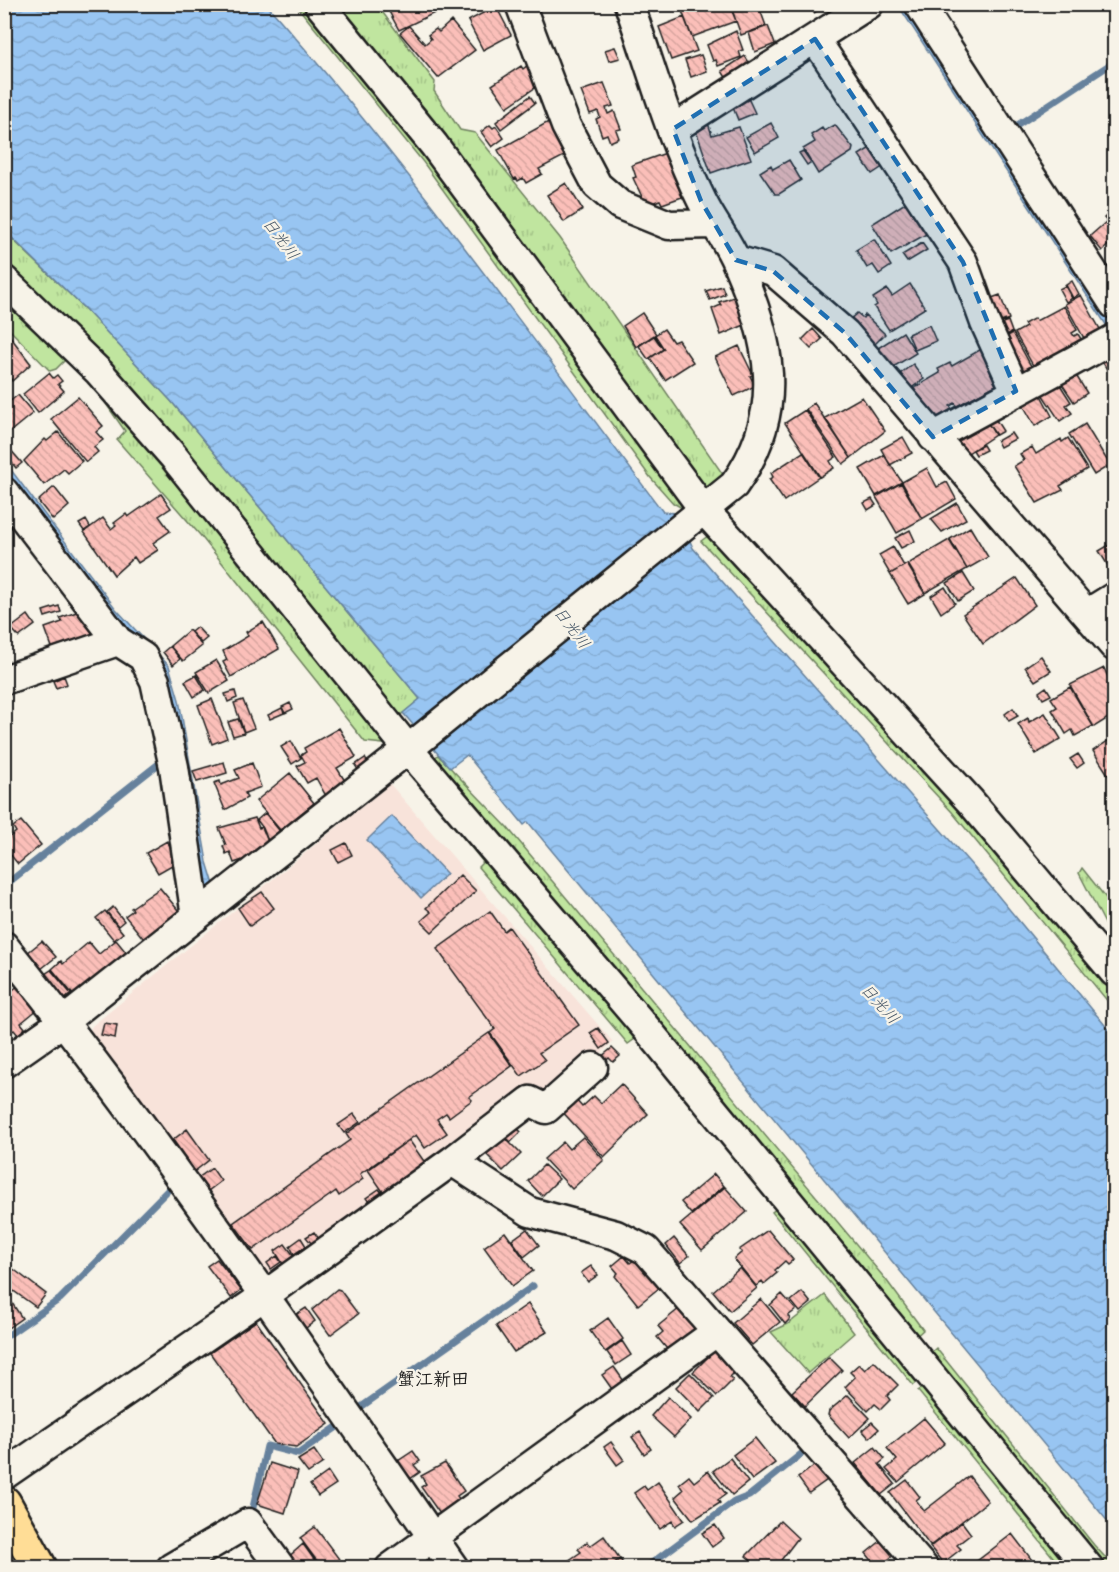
<svg xmlns="http://www.w3.org/2000/svg" width="1119" height="1572" viewBox="0 0 1119 1572" font-family="Mali,'Klee One',sans-serif">
  <style>
    .built { fill: #f8e3da }
    .grass { fill: url(#grass-tufts); stroke: #6e805e; stroke-width: 1.5 }
    .water { fill: url(#water-waves); stroke: #66819c; stroke-width: 1.5 }
    .lines { fill: none; stroke-linecap: round; stroke-linejoin: round }
    .stream { stroke: #66819c; stroke-width: 7 }
    .building { fill: url(#building-back-hatch); stroke: #1c1c1c; stroke-width: 1.5 }
    .minor-casing { stroke: #1c1c1c; stroke-width: 33 }
    .major-casing { stroke: #1c1c1c; stroke-width: 38 }
    .minor { stroke: #f7f3e8; stroke-width: 28 }
    .major { stroke: #ffdd96; stroke-width: 33 }
    .marked { fill: #1f6fb2; fill-opacity: 0.2; stroke: #1f6fb2; stroke-width: 4.5; stroke-dasharray: 12 8; stroke-linejoin: round }
    .labels { text-anchor: middle; dominant-baseline: central; stroke-width: 4.5; stroke-linejoin: round; paint-order: stroke }
    .water-label { font-size: 16px; font-style: italic; fill: #475767; stroke: #f7f3e8 }
    .quarter-label { font-size: 18px; font-weight: bold; fill: #1c1c1c; stroke: #f7f3e8 }
  </style>
  <defs>
    <pattern id="grass-tufts" width="24" height="20" patternUnits="userSpaceOnUse" patternTransform="scale(1.5)"><rect width="24" height="20" fill="#c0e59f"/><path d="M3 7l-1-3M5 7V3M7 7l1-3M15 17l-1-3M17 17v-4M19 17l1-3" fill="none" stroke="#a4c488"/></pattern>
    <pattern id="water-waves" width="16" height="10" patternUnits="userSpaceOnUse" patternTransform="scale(1.5)"><rect width="16" height="10" fill="#98c5f2"/><path d="M0 5q4-4 8 0t8 0" fill="none" stroke="#82a9cf"/></pattern>
    <pattern id="building-back-hatch" width="6" height="6" patternUnits="userSpaceOnUse" patternTransform="scale(1.5)"><rect width="6" height="6" fill="#fbbfb9"/><path d="M-1 5l2 2M0 0l6 6M5-1l2 2" fill="none" stroke="#d7a49e"/></pattern>
  </defs>
  <rect width="100%" height="100%" fill="#f7f3e8"/>
  <filter id="ink" filterUnits="userSpaceOnUse"><feTurbulence type="fractalNoise" baseFrequency=".0167" numOctaves="2"/><feDisplacementMap in="SourceGraphic" scale="12" xChannelSelector="R" yChannelSelector="G"/><feConvolveMatrix kernelMatrix="1 2 1 2 8 2 1 2 1" color-interpolation-filters="sRGB"/></filter>
  <g filter="url(#ink)">
    <path class="built" d="M390 784 613 1042 549 1101 262 1281 88 1035 92 1026Z"/>
    <path class="grass" d="M296 5H312L687 507 684 509 673 503 650 477 423 162Z
      M324 5H377L435 82 434 91 460 130 475 133 560 238 724 476 707 488 687 476Z
      M4 231 86 310 171 401 420 699 397 718 5 271Z
      M4 289 71 354 56 369 50 371 5 325Z
      M86 366 393 745 365 742 200 535 117 440 125 431 83 371Z
      M712 533 963 805 1114 987V1009L952 812 701 541Z
      M438 755 507 827 887 1281 923 1330 912 1340 431 761Z
      M425 790 639 1036 628 1044 478 867 483 862Z
      M1082 868 1114 908V941L1079 873Z
      M780 1206 922 1378 913 1385 772 1212Z
      M825 1295 854 1333 808 1373 771 1332 788 1324Z
      M936 1348 1094 1545 1114 1567H1100L926 1357Z
      M927 1385 1078 1567H1061L918 1391Z"/>
    <path class="water" d="M4 5H267C409 166 534 341 663 512L678 513 693 548 990 886 1114 1036V1529L528 822 524 825 467 755 450 768 403 713 420 699 171 401 86 310 5 231Z
      M898 5H909L1114 321V337Z
      M5 462 116 609 169 666 179 700 207 862 216 891 209 895 202 863 126 633 5 473Z
      M392 816 447 874 421 898 367 840Z"/>
    <g class="lines">
      <path class="stream" d="M1010 130 1114 62
        M4 886 161 762
        M4 1338 60 1299 169 1189
        M361 1407 533 1286
        M246 1515 252 1512 267 1446 298 1454 337 1427
        M645 1568 734 1502 749 1496 805 1451"/>
    </g>
    <path class="building" d="M385 4H440L443 9 399 30Z
      M651 4H676L654 12Z
      M700 4H729L736 21 692 37 682 11Z
      M730 4H758L766 26 741 35Z
      M809 4H828L814 13Z
      M496 6 511 35 483 50 468 21Z
      M684 17 697 51 671 60 659 27Z
      M451 21 475 50 438 78 400 33 409 26 425 44 431 39 428 35 436 29 439 32Z
      M768 26 775 44 755 52 749 33Z
      M736 31 743 50 739 51 741 57 718 66 716 60 713 61 707 45Z
      M615 47 620 58 609 61 605 50Z
      M701 55 707 71 691 77 685 60Z
      M745 56 753 69 730 84 722 71Z
      M528 65 539 85 507 107 492 85 521 66 523 69Z
      M604 83 613 106 606 108 608 114 614 111 621 129 616 130 619 138 610 142 607 134 602 136 596 119 600 117 598 111 590 114 581 91Z
      M530 96 535 103 501 129 496 122Z
      M748 98 755 113 738 120 732 105Z
      M552 120 570 153 539 169 542 174 526 183 523 178 518 181 516 178 514 179 498 150Z
      M707 120 712 135 739 127 751 159 711 173 694 125Z
      M771 123 779 138 755 152 746 137Z
      M490 125 493 128 496 126 504 138 492 147 481 132Z
      M835 125 853 148 852 152 818 174 803 149 815 142 811 135 822 128 824 131Z
      M875 145 887 164 872 174 859 155Z
      M803 151 811 162 807 165 799 153Z
      M666 153 682 197 662 204 660 200 646 205 633 178 636 177 632 165Z
      M789 160 801 180 779 194H775L760 172 771 165 773 169Z
      M566 183 583 210 564 222 547 195Z
      M910 200 930 232 891 254 872 224Z
      M1114 209V230L1104 218Z
      M1107 221 1114 231V240L1102 251 1090 236Z
      M874 239 891 266 879 274 873 265 867 268 856 250Z
      M922 243 927 250 907 262 902 255Z
      M1072 281 1079 294 1073 298 1066 285Z
      M910 284 925 308 889 330 874 307 877 305 873 298 887 289 892 296Z
      M722 286 725 294 710 300 706 291Z
      M1065 286 1072 298 1066 302 1059 289Z
      M1000 295 1009 319 990 326 981 302Z
      M1081 295 1101 331 1085 340 1065 304Z
      M737 296 747 324 721 335 712 309 721 305 719 302Z
      M1064 306 1077 330 1072 333 1074 336 1078 334 1081 339 1035 369 1015 333 1026 327 1024 324 1035 318 1036 321Z
      M642 313 656 334 636 347 623 326Z
      M857 313 863 318 865 315 885 334 872 347 846 323Z
      M1008 321 1012 332 997 341 991 327Z
      M929 325 936 341 915 350 908 334Z
      M664 329 673 342 678 340 693 362 665 380 650 358 664 349 655 335Z
      M813 329 822 339 811 349 802 340Z
      M903 332 916 353 890 369 878 348Z
      M1013 333 1032 368 1015 378 995 343Z
      M9 335 31 364 12 381 11 379 4 383V339Z
      M654 336 663 349 648 359 639 346Z
      M739 346 753 375 750 376 755 386 734 396 715 357Z
      M985 347 1004 375 994 381 996 385 957 406 955 403 950 406 952 409 937 418 935 415 930 417 914 388 940 373 938 369 950 363 952 366Z
      M1114 349V378L1113 379 1100 358Z
      M913 364 924 379 907 391 896 377Z
      M1074 372 1087 393 1074 402 1060 381Z
      M49 373 53 378 57 375 62 381 58 384 64 391 38 413 23 394Z
      M1057 380 1071 402 1066 405 1072 413 1060 421 1040 391Z
      M1038 390 1052 416 1035 426 1022 403Z
      M18 395 33 413 6 435 4 406Z
      M78 397 103 426 96 432 103 440 94 447 98 452 86 462 51 419Z
      M862 397 885 431 851 458 825 418Z
      M814 403 851 458 843 464 806 409Z
      M805 410 836 457 830 461 834 468 820 477 785 423Z
      M994 417 1003 431 996 435 987 422Z
      M985 418 995 435 965 455 954 438Z
      M1085 424 1110 465 1094 475 1069 434Z
      M58 432 82 461 68 473 64 469 44 485 24 461 45 439 47 441Z
      M1011 433 1015 439 1000 447 997 441Z
      M903 437 912 453 890 465 881 449Z
      M1068 438 1087 469 1060 486 1063 490 1037 503 1014 466 1024 460 1020 454 1032 447 1036 454 1061 439 1062 442Z
      M983 445 986 450 976 455 973 450Z
      M9 448 22 463 16 468 4 454Z
      M803 452 819 477 784 501 769 479 773 477 771 473Z
      M884 455 902 482 876 496 860 469Z
      M927 468 937 487 947 482 956 499 922 519 902 482Z
      M901 483 922 519 897 533 876 497Z
      M54 487 69 506 53 520 38 501Z
      M161 494 171 508 159 516 170 531 153 543 158 550 138 563 134 557 114 575 84 532 103 518 111 529 116 525 114 523 126 514 128 517Z
      M872 499 876 505 868 510 864 503Z
      M957 503 966 519 942 532 931 519Z
      M86 520 90 527 84 531 79 524Z
      M970 527 988 557 967 569 950 539Z
      M910 530 915 541 901 548 895 538Z
      M949 540 967 569 925 593 908 564Z
      M1114 542V570L1112 572 1099 551Z
      M893 547 904 566 890 574 879 555Z
      M907 564 925 594 908 604 890 574Z
      M963 573 974 591 958 601 947 583Z
      M1017 578 1035 605 983 644 963 614Z
      M945 587 955 603 941 613 931 596Z
      M59 606 61 612 45 617 43 611Z
      M85 609 95 637 53 650 45 628 62 622 60 618Z
      M28 615 35 625 19 637 11 628Z
      M263 622 279 649 231 677 223 662 227 660 223 651 248 636 246 632Z
      M197 627 207 638 201 643 191 632Z
      M189 630 202 646 183 661 170 646Z
      M170 646 180 659 173 665 163 652Z
      M1041 656 1051 671 1035 681 1025 667Z
      M216 660 229 681 209 693 196 672Z
      M1104 668 1114 690V705L1109 708 1113 715 1094 727 1070 685Z
      M196 675 205 690 194 697 185 681Z
      M64 676 67 684 56 688 53 681Z
      M1046 687 1051 695 1043 699 1039 692Z
      M1070 687 1093 726 1075 736 1072 730 1066 734 1052 710 1057 707 1051 698Z
      M235 691 237 698 228 702 225 694Z
      M212 699 227 738 212 744 198 705Z
      M243 700 254 728 244 732 234 703Z
      M290 703 293 709 285 713 282 707Z
      M282 708 284 713 270 719 268 715Z
      M1013 708 1018 716 1009 721 1005 714Z
      M1045 713 1061 739 1036 754 1018 724 1028 718 1029 722Z
      M238 719 244 733 233 736 228 722Z
      M339 728 356 757 337 768 348 786 326 796 316 778 307 783 297 766 305 762 301 755 306 752 304 748Z
      M1114 737V776L1111 779 1093 751Z
      M291 741 301 758 292 764 281 747Z
      M1078 754 1084 763 1077 768 1070 759Z
      M365 758 370 767 360 773 355 765Z
      M224 762 227 773 197 782 193 771Z
      M252 763 261 787 245 793 247 798 225 810 214 783 220 781 221 785 239 778 235 770Z
      M290 773 314 803 293 820 296 822 287 829 285 827 280 830 256 801Z
      M265 813 283 835 270 846 263 828 257 820Z
      M255 818 259 828 262 827 270 847 260 854 234 863 230 852 226 854 223 846 226 845 219 828Z
      M21 821 41 845 18 864 4 847V841L16 832 13 827Z
      M167 841 179 861 158 873 146 853Z
      M346 843 352 855 338 862 332 850Z
      M460 875 476 891 432 932 421 921 431 912 426 908Z
      M160 888 182 915 147 943 125 916 133 910 131 908Z
      M262 892 274 908 250 926 238 908Z
      M113 907 124 921 118 926 107 912Z
      M105 911 123 933 114 940 96 918Z
      M490 911 504 931 509 927 579 1025 539 1053 545 1060 521 1076 490 1033 495 1029 437 949Z
      M116 940 130 957 75 997 52 969 61 961 63 964 89 942 99 954Z
      M42 941 56 957 41 969 27 953Z
      M51 970 71 994 65 999 45 974Z
      M19 985 38 1009 21 1023 25 1028 18 1035 14 1030 4 1037V997Z
      M104 1023 117 1025 115 1038 101 1035Z
      M598 1028 609 1043 601 1049 590 1033Z
      M489 1033 512 1066 469 1097 472 1100 449 1117 446 1113 437 1119 447 1133 425 1148 416 1135 360 1174 363 1179 339 1196 336 1191 253 1250 233 1223 350 1140 346 1134Z
      M612 1048 620 1056 613 1062 609 1058 599 1067 595 1062Z
      M621 1084 648 1114 604 1157 558 1107 575 1099 582 1107 594 1096 601 1103Z
      M354 1114 360 1122 344 1133 338 1125Z
      M510 1120 521 1132 511 1142 499 1131Z
      M187 1129 209 1160 195 1171 173 1140Z
      M500 1133 521 1154 503 1171 482 1150Z
      M583 1137 604 1160 572 1189 544 1159 563 1142 569 1149Z
      M409 1140 426 1164 384 1193 368 1170Z
      M544 1165 559 1179 542 1196 528 1181Z
      M212 1168 221 1181 208 1191 198 1178Z
      M714 1174 724 1186 691 1214 681 1202Z
      M725 1187 747 1212 702 1250 680 1225Z
      M379 1189 383 1194 370 1203 366 1198Z
      M527 1229 539 1245 524 1257 512 1240Z
      M768 1230 793 1260 788 1264 785 1261 775 1270 777 1273 764 1284 762 1281 756 1286 734 1259 742 1252 739 1250Z
      M314 1232 319 1239 312 1244 306 1237Z
      M505 1232 533 1271 512 1286 484 1247Z
      M301 1238 306 1246 294 1254 290 1246Z
      M674 1238 689 1256 680 1263 666 1245Z
      M285 1244 294 1256 283 1264 275 1251Z
      M277 1256 281 1262 271 1269 267 1263Z
      M624 1256 630 1263 635 1259 659 1288 638 1305 615 1276 618 1273 612 1266Z
      M217 1259 241 1290 231 1298 207 1266Z
      M8 1265 46 1294 36 1307 4 1284V1270Z
      M591 1266 598 1275 588 1282 581 1273Z
      M740 1268 757 1288 730 1311 713 1291Z
      M337 1289 340 1290 358 1314 330 1335 312 1310Z
      M4 1291 22 1318 5 1330H4Z
      M802 1292 811 1303 800 1312 791 1301Z
      M782 1294 796 1310 788 1316 790 1319 785 1324 770 1305Z
      M761 1299 780 1322 752 1345 733 1323Z
      M528 1304 547 1332 514 1352 496 1326Z
      M306 1308 315 1321 302 1331 292 1317Z
      M680 1308 699 1332 674 1352 669 1347 667 1349 657 1337 663 1332 658 1326Z
      M608 1318 623 1339 605 1352 590 1331Z
      M256 1321 329 1424 296 1447 275 1444 210 1353Z
      M622 1341 631 1355 616 1365 607 1352Z
      M714 1351 735 1372 730 1377 733 1380 717 1396 693 1372Z
      M829 1357 842 1370 805 1406 792 1392Z
      M874 1361 898 1385 887 1396 890 1400 881 1409 875 1404 868 1411 845 1387 855 1377 850 1372 859 1364 865 1370Z
      M614 1367 626 1384 614 1392 602 1375Z
      M690 1373 714 1398 700 1412 676 1387Z
      M848 1395 870 1418 849 1438 828 1415 829 1411Z
      M668 1397 691 1419 674 1437 651 1416Z
      M924 1418 945 1443 898 1482 886 1469 897 1460 887 1448Z
      M872 1422 879 1429 869 1438 862 1430Z
      M640 1432 651 1449 644 1454 632 1437Z
      M755 1438 775 1463 752 1480 733 1455Z
      M611 1442 624 1460 617 1465 604 1447Z
      M875 1447 885 1459 879 1464 895 1484 881 1495 855 1463Z
      M314 1450 323 1463 308 1473 298 1460Z
      M413 1451 420 1461 414 1465 420 1472 407 1481 395 1463Z
      M730 1458 748 1482 732 1495 713 1471Z
      M270 1463 298 1472 285 1513 257 1504Z
      M445 1463 464 1491 457 1496 460 1500 440 1514 421 1487 426 1484 421 1476Z
      M815 1465 827 1480 809 1493 798 1478Z
      M708 1471 726 1494 718 1500 720 1503 693 1520 675 1497 683 1490 679 1484 689 1476 694 1482Z
      M328 1472 336 1484 318 1496 310 1485Z
      M969 1476 988 1501 930 1546 890 1493 907 1480 920 1497 916 1500 924 1511Z
      M658 1482 684 1520 675 1526 672 1521 660 1529 634 1493 644 1486 647 1490Z
      M780 1521 798 1538 775 1568H759L746 1556Z
      M962 1522 971 1534 957 1545 961 1549 943 1563 930 1547Z
      M715 1525 724 1538 712 1547 702 1533Z
      M315 1527 339 1559 327 1568H322L300 1538Z
      M1012 1534 1032 1560 1022 1568H981L977 1561Z
      M604 1536 620 1559 607 1568H568L565 1563 581 1552 578 1549 587 1542 590 1546Z
      M882 1540 894 1555 878 1568 866 1553Z
      M303 1544 320 1568H290L285 1560Z
      M620 1559 626 1568H608Z"/>
    <g class="lines">
      <defs>
        <path id="minor" d="M319 4 434 145 704 510 970 801 1114 972
          M520 4 566 126 597 185 620 205 669 225 715 224
          M919 4 1114 304
          M815 39 963 262 985 323 1016 391
          M673 129 869 4
          M736 260 773 271 845 333 1114 646
          M4 280 99 372 173 456 408 749 652 1035 1089 1568
          M933 437 1114 339
          M4 492 118 641 143 657 155 681 174 767 196 917
          M1088 613 1114 597
          M4 680 118 641
          M4 946C164 1146 308 1358 454 1568
          M4 1063 64 1021 417 742 734 485C788 410 770 339 736 261 727 240 712 222 702 201 671 139 652 70 629 4
          M452 1161 530 1101 546 1109 593 1067
          M4 1475 264 1296 452 1161 530 1212 616 1235 646 1250 924 1568
          M171 1568 248 1523 281 1568
          M390 1568 716 1332"/>
        <path id="major" d="M4 1503 40 1568"/>
      </defs>
      <use href="#minor" class="minor-casing"/>
      <use href="#major" class="major-casing"/>
      <use href="#minor" class="minor"/>
      <use href="#major" class="major"/>
    </g>
  </g>
  <path class="marked" d="M815 39 963 262 1016 391 933 437 845 333 773 271 736 260 701 201 673 129Z"/>
  <g class="labels">
    <g class="water-label">
      <text transform="translate(282 238) rotate(53)">日光川</text>
      <text transform="translate(573 627) rotate(53)">日光川</text>
      <text transform="translate(881 1003) rotate(48)">日光川</text>
    </g>
    <g class="quarter-label">
      <text x="433" y="1378">蟹江新田</text>
    </g>
  </g>
  <rect width="1119" height="1572" fill="none" stroke="#f7f3e8" stroke-width="24"/>
  <rect x="12" y="12" width="1095" height="1548" fill="none" stroke="#1c1c1c" stroke-width="2" filter="url(#ink)"/>
</svg>
